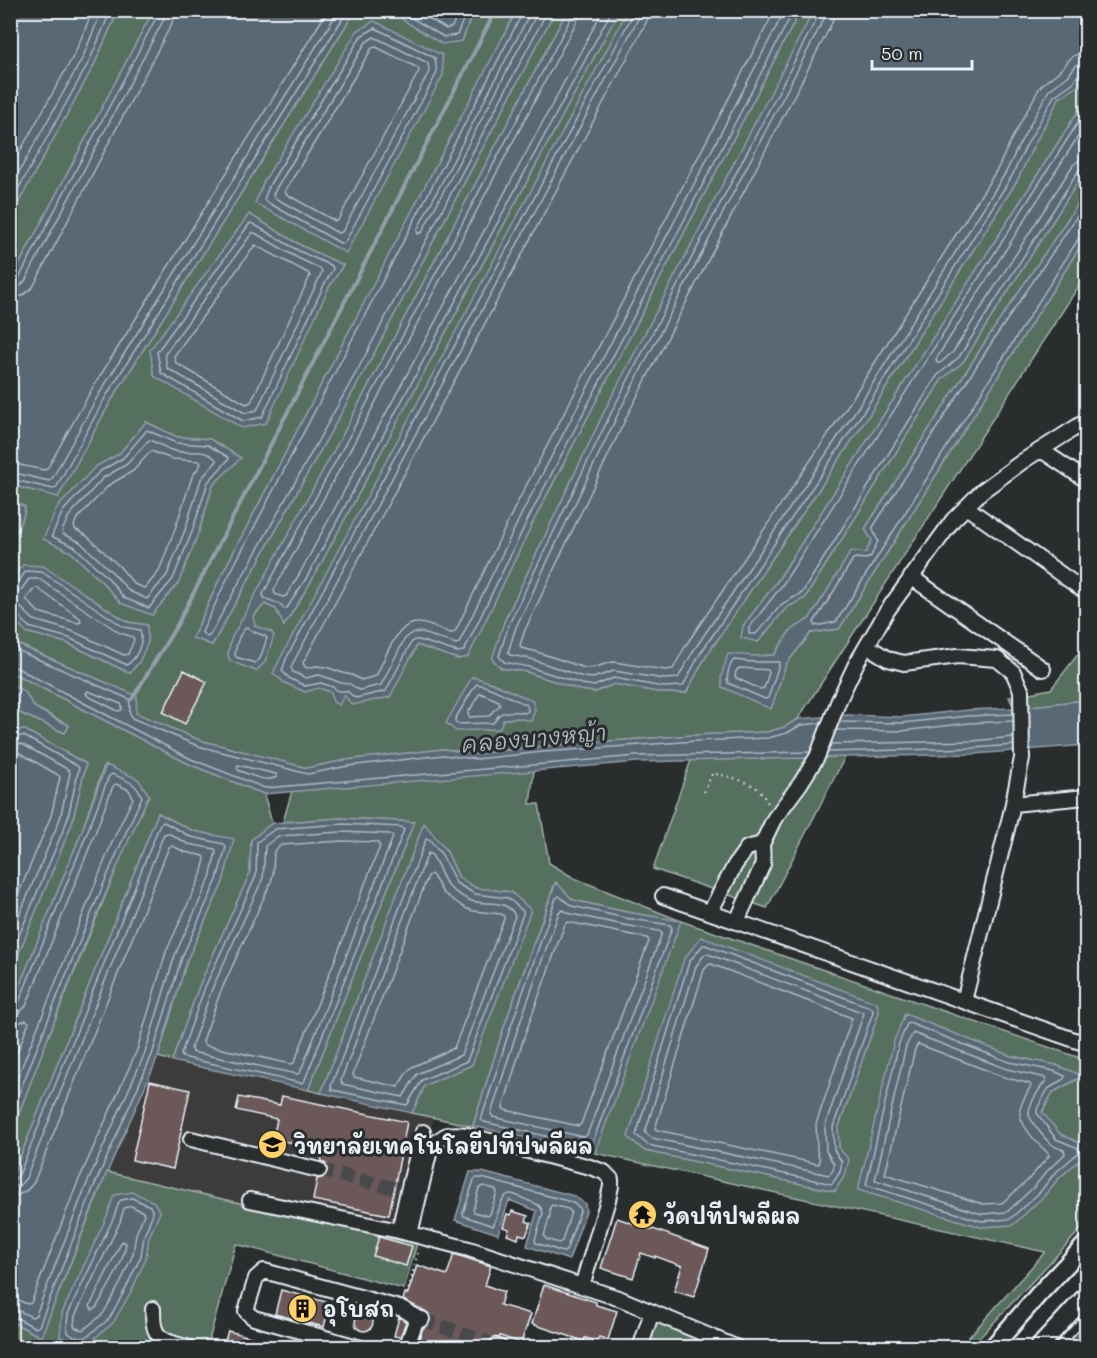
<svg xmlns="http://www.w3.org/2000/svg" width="1097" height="1358" viewBox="0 0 1097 1358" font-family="Mali,'Playpen Sans Thai',sans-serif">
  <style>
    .built { fill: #3e3a3b }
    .green { fill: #56705e; stroke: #9fb0ab; stroke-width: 1.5; fill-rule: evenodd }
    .water { fill: #586774; stroke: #929ea9; stroke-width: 1.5 }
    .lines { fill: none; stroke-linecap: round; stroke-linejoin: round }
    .shore { stroke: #aebac3; stroke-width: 1.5 }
    .stream { stroke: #929ea9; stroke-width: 4 }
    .building { fill: #6c5958; stroke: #e8f1f8; stroke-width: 1.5 }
    .minor-tunnel { stroke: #464a4c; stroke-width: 14; stroke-dasharray: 14 7; stroke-linecap: butt }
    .minor-casing { stroke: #e8f1f8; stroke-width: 18 }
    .major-casing { stroke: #e8f1f8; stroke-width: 21 }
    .path { stroke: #e8f1f8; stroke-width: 2; stroke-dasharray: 1.5 4.5; stroke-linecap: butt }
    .minor { stroke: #2a2d2e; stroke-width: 14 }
    .major { stroke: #2a2d2e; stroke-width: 16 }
    .labels { text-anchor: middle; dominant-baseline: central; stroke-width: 6; stroke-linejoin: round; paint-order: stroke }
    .poi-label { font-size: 21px; font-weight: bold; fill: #e8f1f8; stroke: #2a2d2e; text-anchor: start }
    .water-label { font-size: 22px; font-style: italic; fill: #aebac3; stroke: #2a2d2e }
  </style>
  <rect width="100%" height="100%" fill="#2a2d2e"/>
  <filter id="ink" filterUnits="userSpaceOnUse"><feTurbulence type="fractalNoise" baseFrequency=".0167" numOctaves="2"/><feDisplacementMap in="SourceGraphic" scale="12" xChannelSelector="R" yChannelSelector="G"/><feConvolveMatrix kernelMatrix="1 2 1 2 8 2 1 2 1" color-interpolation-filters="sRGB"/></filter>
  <g filter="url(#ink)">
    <path class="built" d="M158 1057 434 1118 403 1241 107 1172Z"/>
    <path class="green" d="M118 11H153L11 280V216L94 65Z
      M355 11H402L403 20 462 41 473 11H517L220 578 193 637 212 645 364 372 555 11H567L344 432 232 639 271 632 254 626 253 617 264 604 276 609 284 626 312 580 619 11H628L274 673 331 692 344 695 412 656 417 645 458 659 468 656 535 518 800 11H814L608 404 504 622 501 668 527 672 580 690 595 692 614 684 663 693H686L705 658 869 415 1018 179 1031 151 1059 98 1078 86 1086 71V99L778 580 743 626 758 642 786 608 805 598 942 379 963 362 1086 169V192L989 336 865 529 872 540 866 553 824 596 809 620 790 631 774 655 754 656 745 696 771 708 786 664 811 633 839 629 1086 237V275L798 719 785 727 768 732 695 735 543 746 475 754 444 749 346 760 307 768 199 740 135 713 136 696 11 641 10 614 26 632 67 643 130 673 139 662 147 625 128 622 103 607 18 571 11 584V538C18 529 24 519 25 507L11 500V485L58 497 111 401ZM302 246 343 265 329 287ZM146 422 177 437 210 439 240 458 213 485 198 534 121 603 103 583 71 552 95 467 119 454ZM184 671 185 723 163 712ZM472 677C493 681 512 693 532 700L518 718 503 719 468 687Z
      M1086 644V700L1014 708 1009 697 1051 689Z
      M11 672 189 764 264 794 272 823 251 840 250 873 200 984 172 1061 158 1057 187 960 223 882 233 840 193 831 158 813 11 1180V1134L42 1052 126 845 149 795 106 765 104 766 82 831 11 1007V972L72 823 86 764 25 730H11V706L20 713 65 733 69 725 34 707 25 692 11 684Z
      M845 757 767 908 653 869 691 760Z
      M534 770 530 804H539L549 863 574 878 681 921 1086 1060V1146L1060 1134 1042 1113 1053 1092 1082 1077 1056 1065 1011 1056 858 1189 981 1227 1044 1196 1058 1179 1086 1154V1224L971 1347H960L1045 1252 595 1153 680 921 626 912 573 900 555 883 503 1030 473 1126 412 1113 425 1085 472 1065 510 892 476 888 459 878 447 852 424 824 321 1093 308 1090 414 822 341 818 283 822 292 791ZM879 1012 838 1129 839 1148 835 1191 645 1151 629 1137Z
      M107 1172 403 1241 404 1237 417 1243 404 1289 236 1244 207 1347H158L133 1342 131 1348 11 1347 10 1321 41 1337Z
      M665 1321 726 1348H644L653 1324Z"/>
    <path class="water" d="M11 10 118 11 94 65 11 216Z
      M517 10 555 11 364 372 212 645 193 638 220 578Z
      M628 10 800 11 535 518 468 657 458 659 417 645 390 697 352 705 344 695 339 705 333 702 331 692 319 688 305 692 285 683 273 673 281 657Z
      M814 10 1086 11V71L1078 86 1059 98 1031 151 1018 179 869 415 705 658 686 693H663L614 684 595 692 580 690 527 672 501 668 492 659 504 622 608 404Z
      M153 11H355L111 401 58 497 11 485V280Z
      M402 11V10L473 11 462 41 442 44 403 20Z
      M567 11H619L312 580 284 626 276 609 265 604 253 616 255 626 271 632 274 636 265 662 256 671 230 661 228 654 231 639 344 432Z
      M374 21 442 55 443 75 346 253 255 203 264 181 357 31Z
      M1086 99V169L963 362 942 379 805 598 786 608 758 642 741 638 743 626 778 580Z
      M1086 192V237L839 629 811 633 786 664 771 709 722 687 721 677 728 654 754 656 774 655 790 631 809 619 824 596 851 551 866 553 872 540 865 529 989 336Z
      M249 214 302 246 343 265 329 287 266 423 242 428 154 376 150 350Z
      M146 422 177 437 210 439 241 458 213 485 198 534 179 582 152 615 121 603 103 583 71 552 43 539 57 508 95 467 119 454Z
      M11 500 25 507C24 519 18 529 11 538Z
      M23 565 43 566 127 622 147 625 148 642 139 662 130 673 67 643 26 632 10 614C10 593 8 581 23 565Z
      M10 641 137 696 136 713 199 740 307 768 346 760 444 749 475 754 543 746 695 735 768 732 784 727 799 719 847 715 902 717 968 710 1014 708 1086 700V745L974 754 637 762 264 794 189 764 11 672Z
      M472 677C493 681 511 693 532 700L535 709 531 721 518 718 504 719 499 729 456 731 446 723Z
      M11 684 25 692 34 707 57 720 69 725 65 733 20 713 11 706Z
      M11 730H25L86 764 72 823 11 972Z
      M106 765 138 779 149 795C98 906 54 1020 11 1134V1007L82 831Z
      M158 813 193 831 234 839 223 882 187 960 158 1057 98 1193 41 1337 11 1321V1180Z
      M341 818 414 822 308 1090 172 1061 200 984 250 873 251 840 272 823Z
      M424 823 447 852 459 878 476 888 511 892 531 910 472 1065 425 1085 412 1113 321 1093Z
      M556 882 573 900 626 912 681 921 595 1153 473 1126 503 1030Z
      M701 937 877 1003 879 1012 838 1129 839 1148 849 1160 845 1175 835 1191 645 1151 628 1137 684 959Z
      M905 1014 1011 1056 1056 1065 1083 1076 1053 1092 1042 1112 1060 1134 1086 1146V1154L1058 1179 1044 1196 1013 1225 981 1227 858 1190 894 1041Z
      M470 1172H482L574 1196 585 1204 586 1211 569 1260 527 1246 537 1211 509 1200 498 1234 455 1220Z
      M133 1192 154 1202 160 1212 149 1237 146 1258 132 1290 113 1323 85 1346 60 1337 62 1313 107 1216 114 1195Z"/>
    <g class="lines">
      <path class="shore" d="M408 10 410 17 444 37 457 35 467 10
        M416 10 446 29 452 27 459 10
        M521 10V16L226 581 202 632 204 635 208 637 210 635 358 369 548 10
        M529 10 527 19 417 230 418 234 422 232 539 10
        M572 10V16L350 435 263 594 264 598 279 604 284 609 287 608 307 577 612 10
        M580 10 578 19 356 439 274 590 275 594 283 597 286 596 300 573 603 10
        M632 10V16L286 659 282 671 289 678 305 686 321 683 333 687 338 691H347L354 697 356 698 386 691 411 643 414 640H419L457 652 464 651 530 515 794 10
        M640 10 638 19 293 663 291 668 293 672 306 678 318 675 323 676 341 683 350 684 359 690 381 685 404 640 410 634 420 632 456 644 459 643 523 511 785 10
        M649 10 646 23 303 663 305 667 308 668 316 666 326 667 343 673 352 675 361 680 376 676C385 659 396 621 419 623 430 624 441 630 451 633L455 632 515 507 775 10
        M819 10 818 16 614 407 509 624 499 656 504 662 529 667 582 684 594 686 614 678 663 687 683 686 700 654 864 411 1012 176 1025 148 1054 96 1074 82 1080 71 1086 70
        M826 10 824 19 620 410 516 627 508 652 510 655 531 659 583 677 593 678 614 671 664 679 678 678 694 650 858 407 1006 172 1019 145 1049 90 1068 76 1076 65 1086 62
        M835 10 832 23 628 414 525 630 520 645 521 648 534 651 585 668C596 669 604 663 614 662L665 670 673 669 686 645 850 402 998 168 1011 140 1040 87C1046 80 1053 77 1059 71 1070 62 1068 54 1086 53
        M375 28 435 58 437 73 345 242 342 244 265 201 264 199 270 184 361 36Z
        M374 37 428 63 429 72 342 232 338 233 275 198 273 195 277 187 366 42Z
        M376 47 418 68 419 71 338 220 335 221 286 194 285 191 372 48Z
        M1086 110 783 584 749 628V634H756L782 604 802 593 937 376 959 357 1079 170 1082 167H1086
        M1086 124 936 359 937 363H940L953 352 1073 165 1078 161 1086 159
        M10 169 74 55 93 10
        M10 188 82 59 102 10
        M1086 203 994 339 873 527V530L878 541 871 556 866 559 856 558 853 559 829 599 814 622 815 626 836 622 1079 238 1082 235H1086
        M10 204 89 62 111 10
        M250 223 253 224 299 251 332 266 333 269 324 285 262 417 243 421 161 373 157 352Z
        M252 233H255L296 257 321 269 322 272 257 410 245 413 167 368 165 354Z
        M255 245 308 273 310 276 251 402 246 404 176 363 174 356Z
        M10 282 15 281 19 278 157 16 158 10
        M10 289 18 288 25 281 164 19 165 10
        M10 298 22 296 33 287 172 23 174 10
        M147 430 176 443 208 445 228 457 229 459 208 482 192 532 173 579 149 608 124 598 108 578 75 547 53 537 52 535 63 511 99 472 123 458Z
        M149 440C157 442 163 447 171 450 188 456 204 445 217 461L201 479 185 530 167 575 147 599 129 591 113 573 80 542 63 534 62 531 69 516 103 478 127 464Z
        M151 451 172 459 199 461 201 464 192 477 176 526 159 571 146 587 144 588 134 584 120 567 87 536 75 529 74 526 76 520 109 485 133 471Z
        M10 463 44 470 47 469 92 389 328 10
        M10 472 49 481 52 479 99 394 339 10
        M10 479 53 489 56 488 105 398 348 10
        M10 586 17 584 26 571 42 572 124 627 140 630C144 643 137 658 127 665L69 638 29 627 17 614 10 612
        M37 588 80 618 81 622 78 623 38 612 26 599 34 589Z
        M10 593 21 590 29 579H39L120 633 133 637 134 640 128 654 124 655 72 631 34 620 20 607 10 605
        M247 627 252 631 265 636 267 638 260 659 255 663 236 657 235 654C236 645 239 633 247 627Z
        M10 647 129 699C132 705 127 712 132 718L198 746 308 774 348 766 443 755 476 759 543 752 696 741 768 738 787 733 801 725 821 723
        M734 660 754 662H779V665L768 698 765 699 728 683C726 676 729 665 734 660Z
        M10 667H15L191 759 265 788 637 756 810 752
        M740 668 768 670 769 673 764 688 760 689 736 678C734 675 736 669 740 668Z
        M477 684C494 687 510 699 526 704L528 708V711L525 713C519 712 505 710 499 715 497 717 495 721 493 723L457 724 455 722V719L475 686Z
        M88 691 121 704 122 706V710L118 711 88 696 86 693Z
        M480 693 499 701 500 705 494 710 489 716 469 717 468 713Z
        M839 722 902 723 968 716 1013 714
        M836 730 902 731 969 723 1013 721
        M10 736H24L77 766 79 768 67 821 10 957
        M10 743 22 744 69 770 70 773 60 819 10 937
        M831 744 973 741 1013 737
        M10 752 20 753 58 775 60 777 51 816 10 914
        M828 752 974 748 1014 745
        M238 765 276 774 277 777C266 783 250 775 238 770L237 768Z
        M342 824 401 827 404 830 304 1082 301 1083 182 1057 181 1054 205 987 256 876 257 842 275 829Z
        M342 832 390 834 393 837 300 1073 297 1074 192 1052 191 1048 212 989 263 878 265 846 278 836Z
        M426 839H429L442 855 456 883 475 894 508 898 523 911V914L467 1061 422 1080 407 1105 332 1090 331 1086Z
        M342 841 377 842 380 846 294 1063 291 1064 204 1045 203 1041 220 993 271 882 273 874 274 851 281 845Z
        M428 853 431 854C439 864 441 878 449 887 454 892 463 897 469 900 484 907 507 897 515 916L461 1055 417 1074 403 1097 342 1084 341 1080Z
        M431 874 433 876 443 893 465 908 473 911 501 914 504 916V919L454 1048 412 1067 407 1072 398 1087 354 1077 353 1074 428 876Z
        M559 896 572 906 625 918 670 925 672 928 592 1144 589 1146 484 1122 481 1120 509 1032 556 898Z
        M563 910 571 914 624 925 659 931 662 933 587 1135 584 1137 493 1117 491 1114 516 1034 559 912Z
        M568 922 647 938 649 941 581 1124 579 1126 505 1110 503 1108 524 1037 565 924Z
        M703 945H705L872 1008 873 1012 833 1127 834 1150 842 1162 840 1172 832 1184 648 1145 636 1135 689 962Z
        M705 954H708L864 1013 825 1126 826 1151 834 1164 833 1170 829 1175 652 1138 645 1133 696 966Z
        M711 964 852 1018 816 1124 817 1150 820 1161 819 1164 657 1130 655 1129 704 970 708 965Z
        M10 1007 15 1006 19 1002 87 833 109 776 112 774C126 780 136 782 142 797 94 902 52 1009 10 1117
        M10 1015 20 1012 26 1006 94 836 113 786 116 784 129 790 133 798 113 840 10 1096
        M909 1023 1009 1062 1054 1071 1065 1076 1064 1079 1048 1089 1037 1109V1113L1056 1139 1078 1148 1079 1152 1054 1174 1040 1192 1010 1219 981 1221 866 1185 899 1043 907 1024Z
        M10 1024 18 1023 26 1020 29 1022 10 1071
        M913 1033 1007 1069 1046 1078V1081C1040 1087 1028 1106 1029 1114 1030 1121 1045 1139 1051 1144 1055 1147 1060 1149 1064 1150L1065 1154 1048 1170 1034 1187 1007 1212 982 1214 875 1180 906 1046Z
        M918 1044 1004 1077 1030 1084 1031 1086C1027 1093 1022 1101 1020 1109 1018 1124 1038 1144 1048 1153L1049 1156 1027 1181 1002 1203 983 1204 885 1174 915 1049Z
        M477 1178H482L571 1202 579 1207 580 1211 566 1251 563 1252 536 1243 535 1240 543 1213C541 1205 537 1204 529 1201 524 1199 517 1195 511 1194 500 1193 498 1218 493 1226L464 1216 463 1213 474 1180Z
        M10 1179H15L19 1175 160 824 164 822 191 837 224 844 226 847 217 880 182 957 152 1055 92 1191 39 1326 36 1328 15 1317 10 1316
        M483 1186 495 1189 497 1192 490 1214 488 1216 474 1212 473 1210 479 1188Z
        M10 1187 20 1185 26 1178 164 834 168 833 188 844 215 849 216 852 210 878 175 955 145 1053 85 1188 36 1315 32 1317 17 1310 10 1309
        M10 1196C21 1196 28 1191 34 1182L169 847 172 846 185 852 204 856 205 859 201 875 166 952 137 1050 77 1184 31 1303 27 1304 18 1300H10
        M132 1198 150 1206 153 1213 144 1236 141 1256 126 1288 109 1319 85 1338C65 1337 66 1332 68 1314L113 1219 119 1202 121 1200Z
        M552 1205 568 1209 571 1212 562 1241 559 1243 546 1239 544 1236 550 1215V1207Z
        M131 1206 143 1212 144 1214 136 1234 133 1254 120 1284 103 1314 83 1330 76 1328 74 1326 75 1316 120 1222 124 1208Z
        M122 1241 126 1243C123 1265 107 1289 96 1308L92 1310 90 1306Z"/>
      <path class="stream" d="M132 699 177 625 496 10"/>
    </g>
    <path class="building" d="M184 670 207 682 185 724 163 712Z
      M150 1081 190 1090 173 1169 132 1160Z
      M282 1096 407 1122 389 1215 313 1200 317 1179 325 1177 328 1172 326 1164 321 1161 323 1149 273 1139 277 1119 236 1110 239 1097 280 1105Z
      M512 1211 528 1216 526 1221 531 1223 526 1236 519 1234 518 1239 507 1235 509 1229 503 1227 507 1214 511 1215Z
      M617 1218 652 1230 653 1229 709 1249 694 1297 674 1291 682 1266 655 1256V1258L641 1253 633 1278 601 1268Z
      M379 1237 412 1246 406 1266 373 1256Z
      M454 1254 491 1266 485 1285 504 1292 500 1305 531 1314 521 1343 500 1336 499 1338 494 1337 490 1339 488 1343 487 1347H416L423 1328 429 1324 431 1317 427 1312 403 1300 405 1293H408L417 1265 447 1275Z
      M544 1285 596 1302V1305L617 1311 608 1340 599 1337 597 1341 585 1338 584 1341 532 1324Z
      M281 1290 330 1303 324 1327 275 1314Z
      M355 1322a9 9 0 1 1 18 0a9 9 0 1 1-18 0Z
      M399 1317 406 1322 400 1337 394 1336Z
      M1086 1323V1347H1063Z
      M228 1331 277 1344 276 1347H223Z"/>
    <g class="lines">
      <path class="minor-tunnel" d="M319 1170 394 1188
        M422 1319 496 1346"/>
      <defs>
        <path id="minor" d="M1041 450 1086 480
          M966 507 1086 592
          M911 577 1043 669
          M867 646 888 659 904 663 958 656 997 659 1013 672 1021 690 1022 758 1011 813 964 1001
          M1013 804 1086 797
          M663 896 1086 1044
          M710 912 735 865 747 848 762 844
          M737 921 763 864 762 844 774 819 800 784 817 757 839 700 856 664 887 611 953 520 982 491 1023 461 1086 421
          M191 1139 319 1170
          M250 1200 399 1231 469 1249 621 1299 738 1348
          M399 1231 408 1191 423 1132
          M410 1234 430 1150C443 1133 448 1133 467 1135L590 1167 604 1172 611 1179V1186L608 1200 582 1286
          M153 1309C153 1315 153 1324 155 1329 159 1342 177 1344 189 1348
          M496 1346 501 1348
          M361 1348 254 1318 250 1315 246 1311 256 1278 264 1271 403 1309 417 1318
          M406 1348 417 1318 422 1319
          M640 1348 652 1312"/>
        <path id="major" d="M992 1348 1038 1295 1086 1244
          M1038 1348 1086 1296"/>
      </defs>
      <use href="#minor" class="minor-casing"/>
      <use href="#major" class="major-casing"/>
      <path class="path" d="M704 792 712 774C724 774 750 782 759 790 763 794 765 799 768 803
        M407 1295 419 1248"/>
      <use href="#minor" class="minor"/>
      <use href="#major" class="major"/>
    </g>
  </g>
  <defs>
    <symbol id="university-disc" viewBox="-11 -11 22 22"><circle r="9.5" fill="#ffd166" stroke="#2a2d2e"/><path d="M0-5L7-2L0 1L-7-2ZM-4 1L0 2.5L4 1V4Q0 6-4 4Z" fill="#111"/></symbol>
    <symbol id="temple-disc" viewBox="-11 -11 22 22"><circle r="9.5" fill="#ffd166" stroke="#2a2d2e"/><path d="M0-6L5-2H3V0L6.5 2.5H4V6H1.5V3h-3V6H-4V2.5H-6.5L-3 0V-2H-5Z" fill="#111"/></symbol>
    <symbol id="building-disc" viewBox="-11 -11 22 22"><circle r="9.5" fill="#ffd166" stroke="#2a2d2e"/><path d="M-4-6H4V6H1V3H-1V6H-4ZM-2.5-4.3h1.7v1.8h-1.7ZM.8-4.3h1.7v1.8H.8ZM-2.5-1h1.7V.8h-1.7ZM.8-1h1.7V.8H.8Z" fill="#111"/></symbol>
  </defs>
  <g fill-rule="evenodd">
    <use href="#university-disc" x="256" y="1128" width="33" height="33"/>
    <use href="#temple-disc" x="626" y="1198" width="33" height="33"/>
    <use href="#building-disc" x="286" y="1292" width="33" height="33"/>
  </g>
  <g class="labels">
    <g class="poi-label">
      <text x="294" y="1145">วิทยาลัยเทคโนโลยีปทีปพลีผล</text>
      <text x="663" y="1215">วัดปทีปพลีผล</text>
      <text x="323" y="1308">อุโบสถ</text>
    </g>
    <g class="water-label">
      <text transform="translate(534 738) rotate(-5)">คลองบางหญ้า</text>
    </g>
  </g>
  <rect width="1097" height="1358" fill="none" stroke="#2a2d2e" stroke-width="36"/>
  <rect x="18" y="18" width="1061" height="1322" fill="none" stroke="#e8f1f8" stroke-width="2" filter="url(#ink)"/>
  <path d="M872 60v9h100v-9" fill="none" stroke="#e8f1f8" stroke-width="3"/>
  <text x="881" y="60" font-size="18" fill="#e8f1f8" stroke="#2a2d2e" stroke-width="4.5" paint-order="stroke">50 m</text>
</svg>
